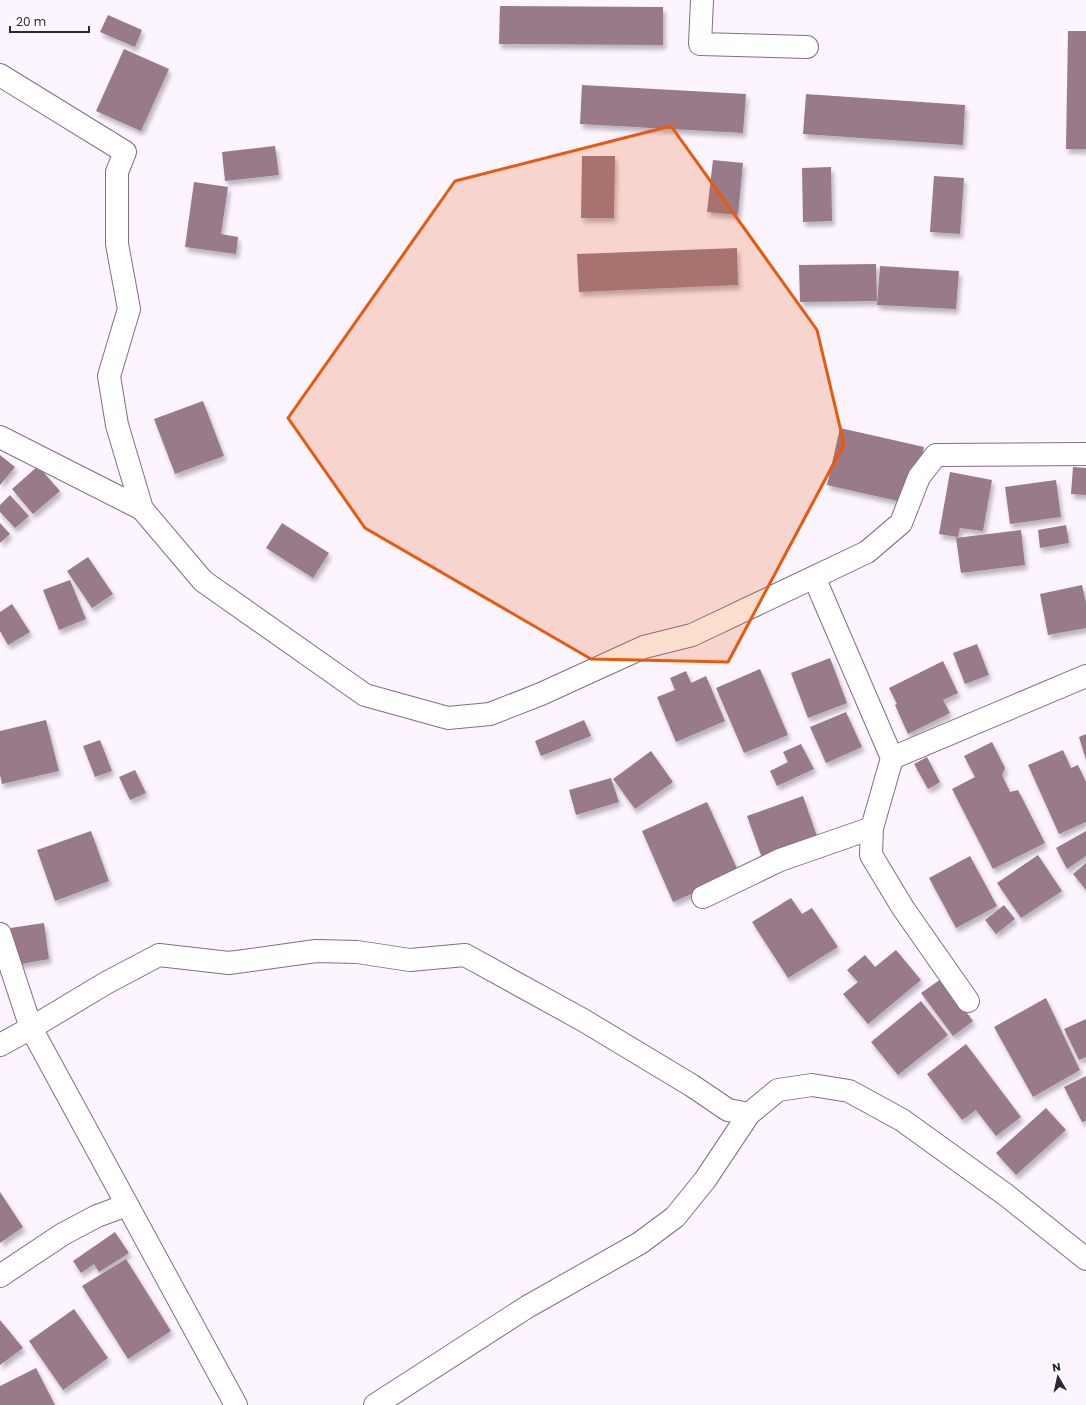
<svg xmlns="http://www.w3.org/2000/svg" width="1086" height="1405" viewBox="0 0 1086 1405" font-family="Poppins,sans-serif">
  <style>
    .building { fill: #997a88; filter: url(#shadow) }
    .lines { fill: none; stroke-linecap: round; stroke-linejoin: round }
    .minor-casing { stroke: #806e86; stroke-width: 24 }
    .minor { stroke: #fff; stroke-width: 22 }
    .marked { fill: #e8590c; fill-opacity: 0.2; stroke: #e8590c; stroke-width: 3; stroke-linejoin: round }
  </style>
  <defs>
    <filter id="shadow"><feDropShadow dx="2.5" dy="4.5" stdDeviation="2" flood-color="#0004"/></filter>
  </defs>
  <rect width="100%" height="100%" fill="#fcf4ff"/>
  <path class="building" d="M500 6 663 7V45L499 44Z
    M108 15 142 30 135 47 100 32Z
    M1068 31H1086V149H1066Z
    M124 49 169 69 141 131 96 111Z
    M582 85 746 94 743 133 580 124Z
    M806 94 965 105 963 145 803 134Z
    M275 146 279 175 225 181 222 152Z
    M582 156H615L614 218H581Z
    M713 160 743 163 738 215 707 212Z
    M831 167 832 221 803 222 802 168Z
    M934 176 964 178 960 234 930 232Z
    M194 182 228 187 221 234 238 237 236 254 185 247Z
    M737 248 738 285 579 292 577 254Z
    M876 264 877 301 800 302 799 265Z
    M880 266 959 271 956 309 877 305Z
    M203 401 224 456 175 474 154 419Z
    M840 428 924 447 911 504 827 485Z
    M0 455 15 467 0 485Z
    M38 466 60 491 33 514 12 489Z
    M1073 467 1086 468V495L1071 494Z
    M950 472 992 480 983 531 960 528 958 537 939 534Z
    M1056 480 1061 517 1010 524 1005 487Z
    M10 495 29 516 15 528 0 512V505Z
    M0 523 10 534 0 543Z
    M282 523 329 553 313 578 266 548Z
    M1066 525 1069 543 1040 548 1038 530Z
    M1021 530 1025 565 961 573 956 538Z
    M88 557 113 594 92 608 67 571Z
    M70 580 86 619 59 630 43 590Z
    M1082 585 1086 603V628L1048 635 1040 594Z
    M12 604 30 632 8 645 0 631V612Z
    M977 644 989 675 965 684 953 653Z
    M830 658 847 703 808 718 791 673Z
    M943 661 958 693 943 700 950 713 908 734 895 705 897 704 889 688Z
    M760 669 788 735 744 753 716 688Z
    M686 671 691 683 706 676 725 721 676 742 657 697 675 690 670 678Z
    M846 712 862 747 826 763 810 727Z
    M46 720 59 771 2 784 0 775V731Z
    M584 720 591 736 541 756 535 741Z
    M1086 734V760L1079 737Z
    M100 740 112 771 95 777 83 746Z
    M992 742 1005 768 1002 775 1010 792 1018 790 1045 843 993 869 952 789 975 777 964 756Z
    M801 744 814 769 777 786 770 771 788 762 783 752Z
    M1063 750 1071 768 1078 765 1086 782V822L1059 834 1028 765Z
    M651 751 673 782 635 809 613 779Z
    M927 757 940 782 928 789 914 764Z
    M135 770 146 793 130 800 119 777Z
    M611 778 619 802 576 815 569 790Z
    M803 796 818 839 762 858 747 816Z
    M707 802 739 873 673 902 642 831Z
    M91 831 109 881 55 901 37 850Z
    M1086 831V856L1067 869 1056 848Z
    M1038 855 1062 891 1021 918 997 883Z
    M970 856 997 906 956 928 929 878Z
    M1086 863V890L1073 874Z
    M791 898 802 914 812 908 838 947 788 978 752 922Z
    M1004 905 1015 919 996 934 985 920Z
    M44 923 49 959 16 965 10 928Z
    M896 950 921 980 868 1024 843 994 858 982 847 970 865 955 875 967Z
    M941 979 973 1021 953 1036 921 993Z
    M1046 998 1080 1070 1033 1097 994 1027Z
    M921 1001 948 1035 898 1075 871 1042Z
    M1086 1019V1057L1079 1060 1064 1029Z
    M966 1044 1021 1117 996 1136 976 1110 962 1120 927 1074Z
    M1086 1076V1121L1082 1122 1064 1087Z
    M1046 1108 1066 1130 1016 1175 996 1153Z
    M0 1192 23 1227 0 1243Z
    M115 1232 129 1253 99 1272 94 1264 81 1273 73 1261Z
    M126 1259 171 1331 128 1359 82 1286Z
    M74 1309 108 1358 63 1390 29 1341Z
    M0 1320 23 1348 0 1365Z
    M36 1368 55 1405H0V1386Z"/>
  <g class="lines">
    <defs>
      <path id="minor" d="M702 0 700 44 807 47
        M0 75 125 152 117 172V244L129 309 109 376 117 425 142 509 203 581 365 695 448 718 490 714 541 694 644 647 692 635 867 552 901 523 919 477 936 455 1086 454
        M0 437 142 509
        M814 577 892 758 872 828 871 855 903 908 968 1001
        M892 758 1086 676
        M703 897 780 860 872 828
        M0 934 31 1028 106 983 159 955 229 963 316 951 357 952 410 960 465 955 583 1020 691 1085 728 1110 749 1114
        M0 1045 31 1028 236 1405
        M0 1276 63 1234 97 1216 127 1205
        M375 1405 527 1307 640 1243 675 1217 705 1180 749 1114 778 1090 812 1085 849 1091 902 1120 1006 1195 1086 1259"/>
    </defs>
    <use href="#minor" class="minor-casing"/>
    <use href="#minor" class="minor"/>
  </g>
  <path class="marked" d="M671 126 817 330 844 444 728 662 591 659 365 528 288 418 455 181Z"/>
  <g transform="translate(1058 1377) rotate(351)" stroke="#ffffff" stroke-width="3" paint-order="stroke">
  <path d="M0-3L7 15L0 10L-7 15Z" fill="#2f2732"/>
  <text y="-6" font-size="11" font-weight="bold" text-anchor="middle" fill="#2f2732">N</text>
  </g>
  <path d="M10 26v6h79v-6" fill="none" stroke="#2f2732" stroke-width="2"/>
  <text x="16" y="26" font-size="12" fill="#2f2732" stroke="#ffffff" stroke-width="3" paint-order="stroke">20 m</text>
</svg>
